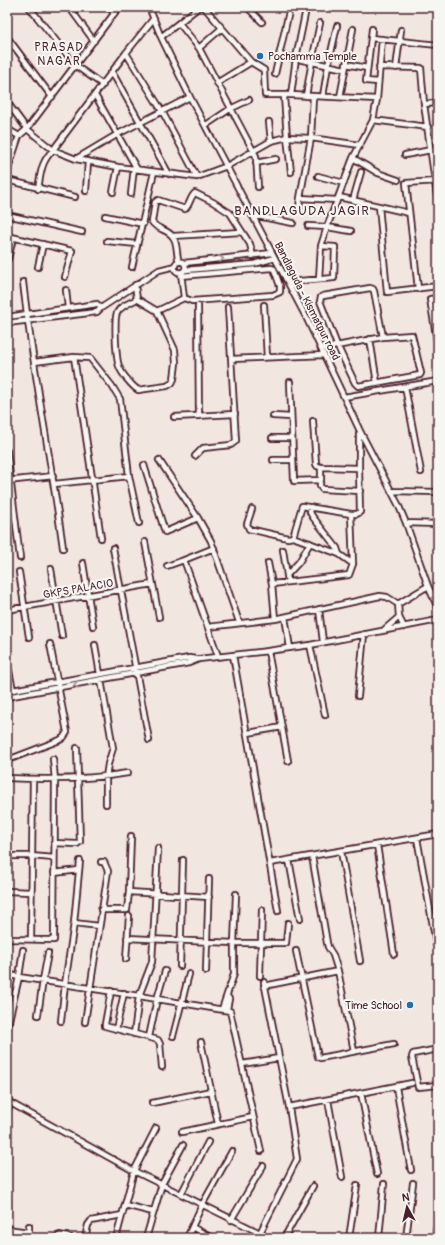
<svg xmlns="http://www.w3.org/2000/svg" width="445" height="1245" viewBox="0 0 445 1245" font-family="Pangolin,sans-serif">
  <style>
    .built { fill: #edd3cc }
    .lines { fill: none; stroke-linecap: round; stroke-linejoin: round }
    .minor-casing { stroke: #4a1f2b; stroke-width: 8 }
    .minor { stroke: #f6f6f2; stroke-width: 4.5 }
    .oneway { stroke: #a99598 }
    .poi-dot { fill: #1f6fb2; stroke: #f6f6f2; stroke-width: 1.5 }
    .labels { text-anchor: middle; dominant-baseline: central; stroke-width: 4; stroke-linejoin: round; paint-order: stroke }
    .poi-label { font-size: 11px; fill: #4a1f2b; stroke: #f6f6f2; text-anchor: start }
    .street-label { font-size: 11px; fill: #4a1f2b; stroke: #f6f6f2 }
    .neighbourhood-label { font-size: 12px; letter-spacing: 1px; fill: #4a1f2b; stroke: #f6f6f2 }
    .quarter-label { font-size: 13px; letter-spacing: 1px; fill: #4a1f2b; stroke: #f6f6f2 }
  </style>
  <rect width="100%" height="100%" fill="#f2e6e1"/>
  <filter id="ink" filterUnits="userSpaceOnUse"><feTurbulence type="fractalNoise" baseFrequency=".025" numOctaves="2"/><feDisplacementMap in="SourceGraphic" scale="8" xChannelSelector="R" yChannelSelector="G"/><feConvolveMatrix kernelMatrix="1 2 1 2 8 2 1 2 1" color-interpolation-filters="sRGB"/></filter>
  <g filter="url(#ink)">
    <path class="built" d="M430 580H438V597Z"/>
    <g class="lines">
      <defs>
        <path id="minor" d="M29 7 76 66 103 85
          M69 7 94 41
          M110 7 114 14
          M149 7 161 37 190 97 307 319 360 431 398 504 406 523 428 586 438 608
          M204 7 251 62 264 70 265 95H291L377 99
          M247 7 262 22
          M179 23 199 48
          M222 28 199 48 256 156 258 187
          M372 29 366 81 378 82
          M7 37 52 97
          M161 37 199 7
          M371 38 438 45
          M7 50 13 46
          M126 53 162 111 197 177
          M279 55 345 69
          M346 64 367 68
          M379 67 421 68 424 104 438 203
          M396 68 401 30
          M112 72 169 174
          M275 74 290 7
          M217 83 251 62
          M95 95 137 169
          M291 95 296 58 305 14
          M284 96 287 137 291 172
          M306 96 312 61 320 23
          M323 96 328 66 337 26
          M340 97 353 29
          M7 102 27 129 119 7
          M424 104 438 103
          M373 120 428 127
          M269 122 271 141
          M206 125 230 109 249 100
          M7 129 19 136 27 129 53 150 76 159 118 167 197 177 227 166 271 141 287 137 311 138 360 145
          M405 155 431 150
          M353 158 378 173 398 180
          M76 159 118 134 190 97
          M256 163 276 159
          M7 172 19 136
          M318 176 344 183
          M7 180 75 197
          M38 189C41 172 41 162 53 150L126 53 154 18
          M86 191 88 161
          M113 192 118 167
          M131 194 134 168
          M339 197 409 213
          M300 198 311 138 313 97
          M353 200 361 172
          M379 206 387 292 438 286
          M299 208 300 198 337 200
          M7 215 82 232
          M252 215 293 223
          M105 216 143 224
          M308 226 327 227 351 231
          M7 236 72 251 65 277
          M173 236 241 232
          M107 241 137 244
          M8 259 13 238
          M174.5 267a5.5 5.5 0 1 1 11 0a5.5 5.5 0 1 1-11 0Z
          M179 262C176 255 178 243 173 237 168 229 157 230 152 222L155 202 158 200 185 209C190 205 190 197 195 193L213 202 230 213 250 244 253 256
          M184 263 272 253
          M38 267 43 244
          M132 267 154 172
          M185 270 254 264 275 258
          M181 273 184 298 192 301 273 295 280 292V286L274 269 271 268 181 276
          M319 279 321 246 327 227 353 158 373 120 377 99 382 39
          M23 282C33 371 51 459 63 548
          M288 282 334 278 335 247 321 246
          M135 285 137 299C130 303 120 306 117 313 114 319 116 359 119 366 121 373 132 386 138 390L167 386 172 383 174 379 176 363 175 350 157 311 184 298
          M418 289 406 183 438 181
          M66 290 68 308
          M438 298 430 299 438 347
          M137 299 157 311
          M264 305 267 357
          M198 306 199 416
          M7 317 97 304 101 308
          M7 323 97 312 101 308 159 270 175 266
          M370 339 377 383
          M321 349 383 337 374 291 373 289 370 288 323 296 321 297 320 301 337 345 355 383 358 386 420 375 421 373 412 335 383 337
          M74 357 90 358 112 386 120 399 129 476 139 523
          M231 359 324 355
          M34 362 74 357 101 538
          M290 382 294 481 321 480V467L359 468
          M405 387 421 472
          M344 397 438 381
          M273 416 291 417
          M174 417 235 414
          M313 421 316 464 317 466 321 467
          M272 438H292
          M7 451 20 558
          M195 456 203 448 231 445 236 441 228 307
          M159 460 198 518 211 541 239 622
          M273 460H293
          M144 465 165 532 198 518
          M7 481 53 476
          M320 481V486L322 489 360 491
          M54 484 129 476
          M391 491 438 492
          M311 507 310 512 312 516 337 548 339 554
          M252 509 247 524 249 529 288 538 293 537 339 554 353 564
          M406 523 438 524
          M293 537 302 506 351 514H357L360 512 359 468V434
          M145 542 159 617
          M113 548 149 740
          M214 548 184 560 218 656
          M283 550 288 582
          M83 563 93 626
          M268 563 272 584 275 619
          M167 566 184 560
          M51 569 62 636
          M19 572 29 637
          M287 575 299 562 310 543
          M272 584 349 575 353 564 351 514
          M398 604 399 617
          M319 609 323 642
          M7 610 152 584
          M285 617 290 648
          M208 627 275 619 380 596 387 597 398 604 428 586
          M385 629 399 617 404 627
          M95 645 100 674
          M310 645 325 715
          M268 651 288 761
          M233 655 278 911
          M7 661 13 690
          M101 680 113 748 108 764 106 777V804
          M7 691 189 658 196 659
          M358 696 364 634
          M7 697 189 663 199 659 268 651 310 645 438 620
          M248 733 282 727
          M13 758 60 740 64 737 67 732 50 644
          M7 778C48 780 88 780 128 773
          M417 838 437 948
          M54 843 77 844 80 842 77 748
          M377 845 394 954
          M158 848 152 962 139 996 230 1011 261 1151
          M341 851 360 961
          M7 856H31L54 858
          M312 856 327 943 328 947 333 955 338 971
          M289 860 300 919
          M270 863 438 834
          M54 873 79 870
          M7 891 31 892
          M129 892 209 897
          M236 894 234 943H286L288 923
          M101 910H127L129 892 131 836
          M74 923 99 926
          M127 938 234 943V974L222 1009
          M7 939 54 940 55 780 53 759
          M31 939 33 779
          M296 951 318 1057 320 1058 394 1044
          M126 959 129 916
          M180 966 183 860
          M206 971 209 879
          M7 974 19 977 23 950
          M260 976 262 910
          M264 986 338 971 354 1051
          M111 991 105 1024V1026L158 1040 160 1044 162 1067
          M227 996 229 999 227 1009
          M38 1015 43 980 48 953
          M61 1021 65 984 74 923 80 861
          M85 1022 108 871 104 862H101
          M7 1029 19 977 139 996 134 1034
          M116 1029 124 993
          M173 1036 189 974
          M149 1037 157 999 165 971
          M201 1042 218 1124
          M438 1049 413 1054 412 1057 418 1087 438 1085
          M242 1064 279 1058
          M396 1087 411 1170
          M361 1093 377 1174
          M328 1100 342 1177
          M7 1101 134 1171 260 1233 265 1238
          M152 1103 211 1091
          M289 1107 412 1083
          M7 1113 10 1102
          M182 1132 253 1117
          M181 1194 208 1142
          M125 1205 153 1212
          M231 1220 263 1166
          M192 1227 212 1238
          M7 1229 29 1232
          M260 1233 297 1159 289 1107 264 982
          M29 1236V1226
          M56 1238 60 1235 71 1238
          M85 1238 88 1225 91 1221 122 1215
          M116 1238 134 1171 156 1128
          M146 1238 162 1184 183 1145
          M187 1238 202 1205 232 1151
          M284 1238 313 1186
          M349 1238 357 1185
          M379 1238 384 1184
          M406 1238 413 1183
          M435 1238 437 1224"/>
      </defs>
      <use href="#minor" class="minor-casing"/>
      <use href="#minor" class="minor"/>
    </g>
    <defs><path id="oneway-chevron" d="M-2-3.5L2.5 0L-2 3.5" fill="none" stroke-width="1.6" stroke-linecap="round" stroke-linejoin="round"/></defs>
    <g class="oneway">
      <use href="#oneway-chevron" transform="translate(221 259) rotate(-6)"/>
      <use href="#oneway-chevron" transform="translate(76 685) rotate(168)"/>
    </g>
  </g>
  <g class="poi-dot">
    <circle cx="260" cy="56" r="4"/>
    <circle cx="410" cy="1005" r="4"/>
  </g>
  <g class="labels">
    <g class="poi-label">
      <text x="268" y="56">Pochamma Temple</text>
      <text x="402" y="1005" text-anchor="end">Time School</text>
    </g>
    <g class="street-label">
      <text transform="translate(307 301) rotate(63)">Bandlaguda - Kismatpur road</text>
      <text transform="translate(78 589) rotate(-10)">GKPS PALACIO</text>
    </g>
    <g class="neighbourhood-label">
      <text x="59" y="47">PRASAD<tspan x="59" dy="14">NAGAR</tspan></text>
    </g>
    <g class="quarter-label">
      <text x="302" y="211">BANDLAGUDA JAGIR</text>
    </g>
  </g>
  <rect width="445" height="1245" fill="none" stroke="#f6f6f2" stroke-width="24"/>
  <rect x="12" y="12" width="421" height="1221" fill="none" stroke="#4a1f2b" stroke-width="1.5" filter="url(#ink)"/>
  <g transform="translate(407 1207) rotate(352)" stroke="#f6f6f2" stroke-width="3" paint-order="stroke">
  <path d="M0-3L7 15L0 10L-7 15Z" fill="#4a1f2b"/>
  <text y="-6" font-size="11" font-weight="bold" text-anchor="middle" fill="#4a1f2b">N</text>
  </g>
</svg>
